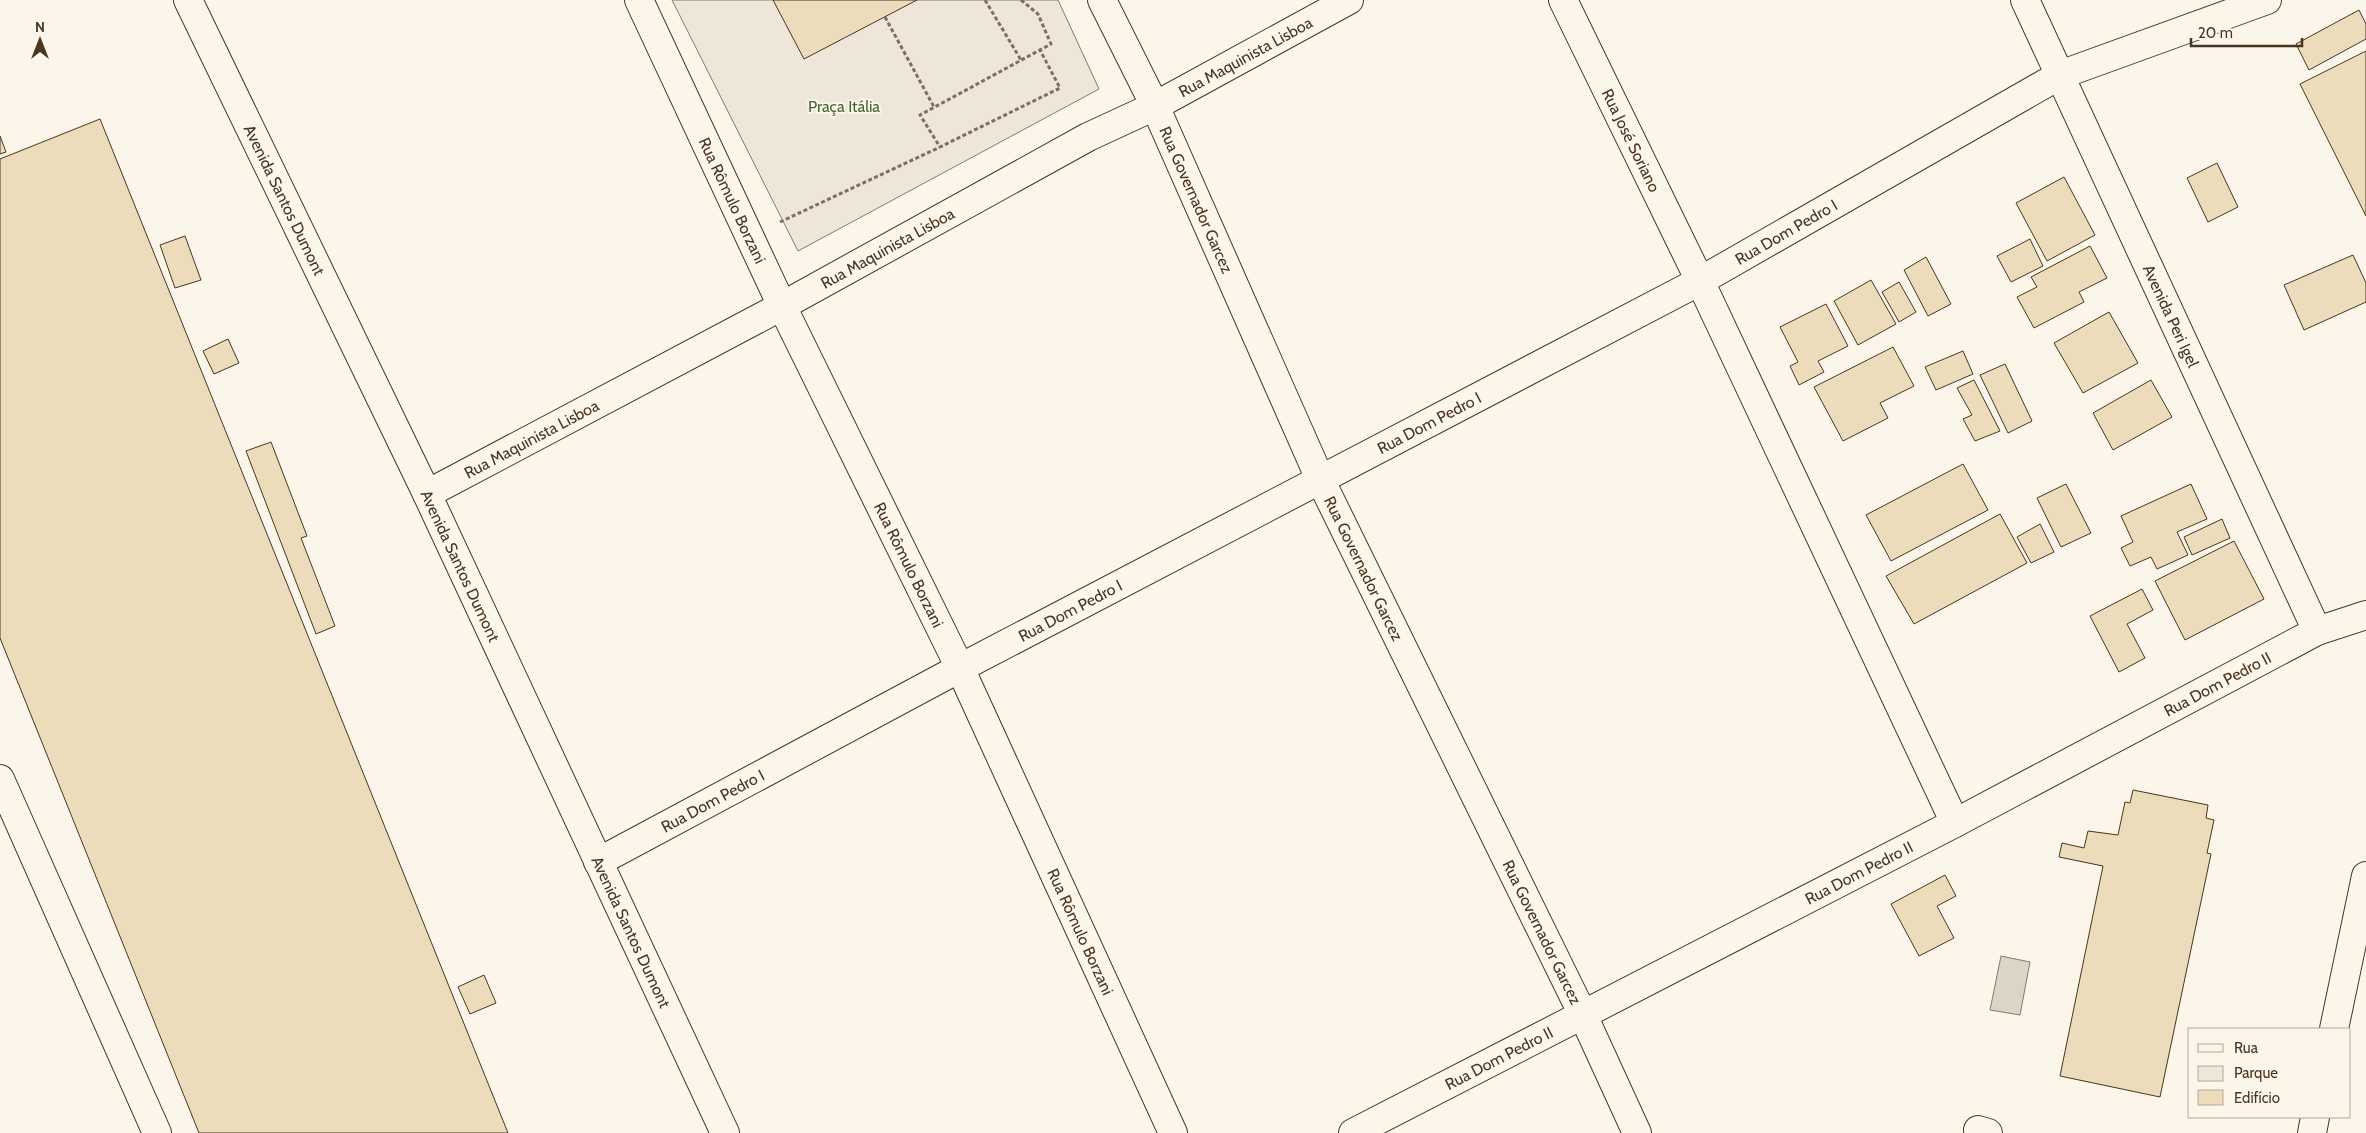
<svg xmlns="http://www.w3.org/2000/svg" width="2366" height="1133" viewBox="0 0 2366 1133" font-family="Cabin,sans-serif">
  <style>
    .green { fill: #ede6d9; stroke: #887966 }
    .water { fill: #dcd4c6; stroke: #887966 }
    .building { fill: #ecdcbc; stroke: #4a3520 }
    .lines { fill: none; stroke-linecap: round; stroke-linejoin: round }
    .minor-casing { stroke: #4a3520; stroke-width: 30 }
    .path { stroke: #7f6f5c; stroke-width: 3; stroke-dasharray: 4 2.5; stroke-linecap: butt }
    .minor { stroke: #fbf6e9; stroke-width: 28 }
    .labels { text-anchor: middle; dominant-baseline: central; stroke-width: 4; stroke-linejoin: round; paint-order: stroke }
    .street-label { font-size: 16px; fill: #4a3520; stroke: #fbf6e9 }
    .park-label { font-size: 16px; fill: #436837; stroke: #fbf6e9 }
  </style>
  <rect width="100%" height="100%" fill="#fbf6e9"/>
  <path class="green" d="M672 0H1058L1099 89 798 251Z"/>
  <path class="water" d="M2001 956 2030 962 2020 1015 1990 1010Z"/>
  <path class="building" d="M773 0H917L804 59Z
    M2359 10 2366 24V39L2309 70 2296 44Z
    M2366 51V216L2300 84Z
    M100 119 508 1133H199L0 638V159Z
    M0 136 6 152 0 154Z
    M2217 163 2238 207 2208 222 2187 178Z
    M2064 177 2095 235 2047 261 2016 203Z
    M185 236 201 280 175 288 160 245Z
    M2030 239 2043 266 2011 282 1997 256Z
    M2090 246 2107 278 2079 292 2084 302 2034 328 2017 297 2037 287 2031 277Z
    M2353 255 2366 283V302L2304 330 2284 285Z
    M1926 257 1951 304 1928 316 1904 270Z
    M1871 280 1896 324 1858 345 1834 301Z
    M1899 282 1916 312 1899 322 1882 292Z
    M1826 304 1848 346 1818 361 1824 372 1799 385 1790 366 1798 362 1780 327Z
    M2109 312 2138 363 2083 393 2054 343Z
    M228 339 239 363 214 374 203 351Z
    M1893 347 1914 386 1880 403 1888 418 1843 441 1814 387Z
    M1963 351 1973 374 1936 390 1925 367Z
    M2005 364 2032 421 2008 433 1980 375Z
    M1974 380 2000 431 1975 441 1963 419 1972 415 1957 388Z
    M2151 380 2172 417 2113 450 2093 413Z
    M271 442 307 536 301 538 335 626 316 634 246 451Z
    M1963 464 1988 510 1891 561 1866 515Z
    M2066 484 2091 533 2061 547 2037 498Z
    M2191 484 2207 519 2177 532 2188 555 2157 569 2151 557 2130 566 2121 548 2133 542 2121 516Z
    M2000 514 2027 563 1914 624 1886 576Z
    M2222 519 2230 538 2192 555 2184 537Z
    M2040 524 2054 552 2031 563 2017 537Z
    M2234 541 2264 599 2185 640 2155 581Z
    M2142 589 2153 610 2127 624 2145 658 2119 672 2090 616Z
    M2133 790 2208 805 2206 818 2214 820 2207 853 2211 854 2160 1097 2060 1076 2103 866 2059 857 2062 843 2084 848 2088 831 2118 835 2125 802 2130 803Z
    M1945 875 1956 896 1937 906 1954 938 1919 956 1891 904Z
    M484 975 496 1003 470 1014 458 987Z"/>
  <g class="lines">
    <defs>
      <g id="minor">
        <path id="s1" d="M188 0 427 494 725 1133"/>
        <path id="s2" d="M639 0 782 306 960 668 1173 1133"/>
        <path id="s3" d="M1102 0 1155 106 1320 479 1582 1013 1637 1133"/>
        <path id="s4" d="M1563 0 1700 281 1955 823"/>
        <path id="s5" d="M2025 0 2317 631"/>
        <path id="s6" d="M427 494 782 306 1088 137 1155 106 1349 0"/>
        <path d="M0 779 157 1133"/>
        <path id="s7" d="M598 862 960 668 1700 281 2060 75 2267 0"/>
        <path d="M2334 1029 2366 876"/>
        <path d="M1978 1130 1988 1133"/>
        <path id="s8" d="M1353 1133 1955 823 2317 631 2366 615"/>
        <path d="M2312 1133 2315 1117"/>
      </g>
    </defs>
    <use href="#minor" class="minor-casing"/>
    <path class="path" d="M985 0 1021 60
      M1021 0 1038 14 1051 44 920 115 940 147 1060 88 1040 50
      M885 17 934 107
      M780 222 940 147"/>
    <use href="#minor" class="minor"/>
  </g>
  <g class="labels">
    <g class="street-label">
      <text stroke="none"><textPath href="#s6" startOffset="928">Rua Maquinista Lisboa</textPath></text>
      <text stroke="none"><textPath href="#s4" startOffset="156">Rua José Soriano</textPath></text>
      <text stroke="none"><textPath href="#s1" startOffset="222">Avenida Santos Dumont</textPath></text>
      <text stroke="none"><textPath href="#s2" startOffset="221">Rua Rômulo Borzani</textPath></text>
      <text stroke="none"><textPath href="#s3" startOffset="221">Rua Governador Garcez</textPath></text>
      <text stroke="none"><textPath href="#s7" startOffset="1345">Rua Dom Pedro I</textPath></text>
      <text stroke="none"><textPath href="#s6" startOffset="522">Rua Maquinista Lisboa</textPath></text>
      <text stroke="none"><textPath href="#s5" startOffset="348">Avenida Peri Igel</textPath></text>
      <text stroke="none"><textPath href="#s7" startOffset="940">Rua Dom Pedro I</textPath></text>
      <text stroke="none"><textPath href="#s6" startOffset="118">Rua Maquinista Lisboa</textPath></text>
      <text stroke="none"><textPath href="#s1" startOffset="628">Avenida Santos Dumont</textPath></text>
      <text stroke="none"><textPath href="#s2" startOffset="626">Rua Rômulo Borzani</textPath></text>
      <text stroke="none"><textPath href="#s3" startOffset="626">Rua Governador Garcez</textPath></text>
      <text stroke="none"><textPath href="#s7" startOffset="535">Rua Dom Pedro I</textPath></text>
      <text stroke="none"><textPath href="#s8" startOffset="974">Rua Dom Pedro II</textPath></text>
      <text stroke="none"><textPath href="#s7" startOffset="130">Rua Dom Pedro I</textPath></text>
      <text stroke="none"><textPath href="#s8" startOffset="569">Rua Dom Pedro II</textPath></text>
      <text stroke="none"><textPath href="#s1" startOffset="1032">Avenida Santos Dumont</textPath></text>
      <text stroke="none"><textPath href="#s2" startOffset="1031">Rua Rômulo Borzani</textPath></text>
      <text stroke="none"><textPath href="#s3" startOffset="1031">Rua Governador Garcez</textPath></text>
      <text stroke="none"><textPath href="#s8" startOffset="164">Rua Dom Pedro II</textPath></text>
    </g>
    <g class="park-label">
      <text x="844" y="106">Praça Itália</text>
    </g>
  </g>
  <rect x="2188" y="1028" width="162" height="90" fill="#fbf6e9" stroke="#b4a999"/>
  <rect x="2198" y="1044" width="25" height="8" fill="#fbf6e9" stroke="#b4a999"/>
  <text x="2234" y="1053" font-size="15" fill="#4a3520">Rua</text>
  <rect x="2198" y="1066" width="25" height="15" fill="#ede6d9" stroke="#b4a999"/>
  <text x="2234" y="1078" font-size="15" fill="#4a3520">Parque</text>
  <rect x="2198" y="1090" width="25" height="15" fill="#ecdcbc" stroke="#b4a999"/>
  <text x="2234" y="1103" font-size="15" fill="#4a3520">Edifício</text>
  <g transform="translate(40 40)" stroke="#fbf6e9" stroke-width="4" paint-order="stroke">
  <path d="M0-4L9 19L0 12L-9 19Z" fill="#4a3520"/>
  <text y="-8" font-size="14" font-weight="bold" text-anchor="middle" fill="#4a3520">N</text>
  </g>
  <path d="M2191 38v8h111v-8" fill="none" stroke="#4a3520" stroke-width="2.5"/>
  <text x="2198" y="38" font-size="15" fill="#4a3520" stroke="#fbf6e9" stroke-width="4" paint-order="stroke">20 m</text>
</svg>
